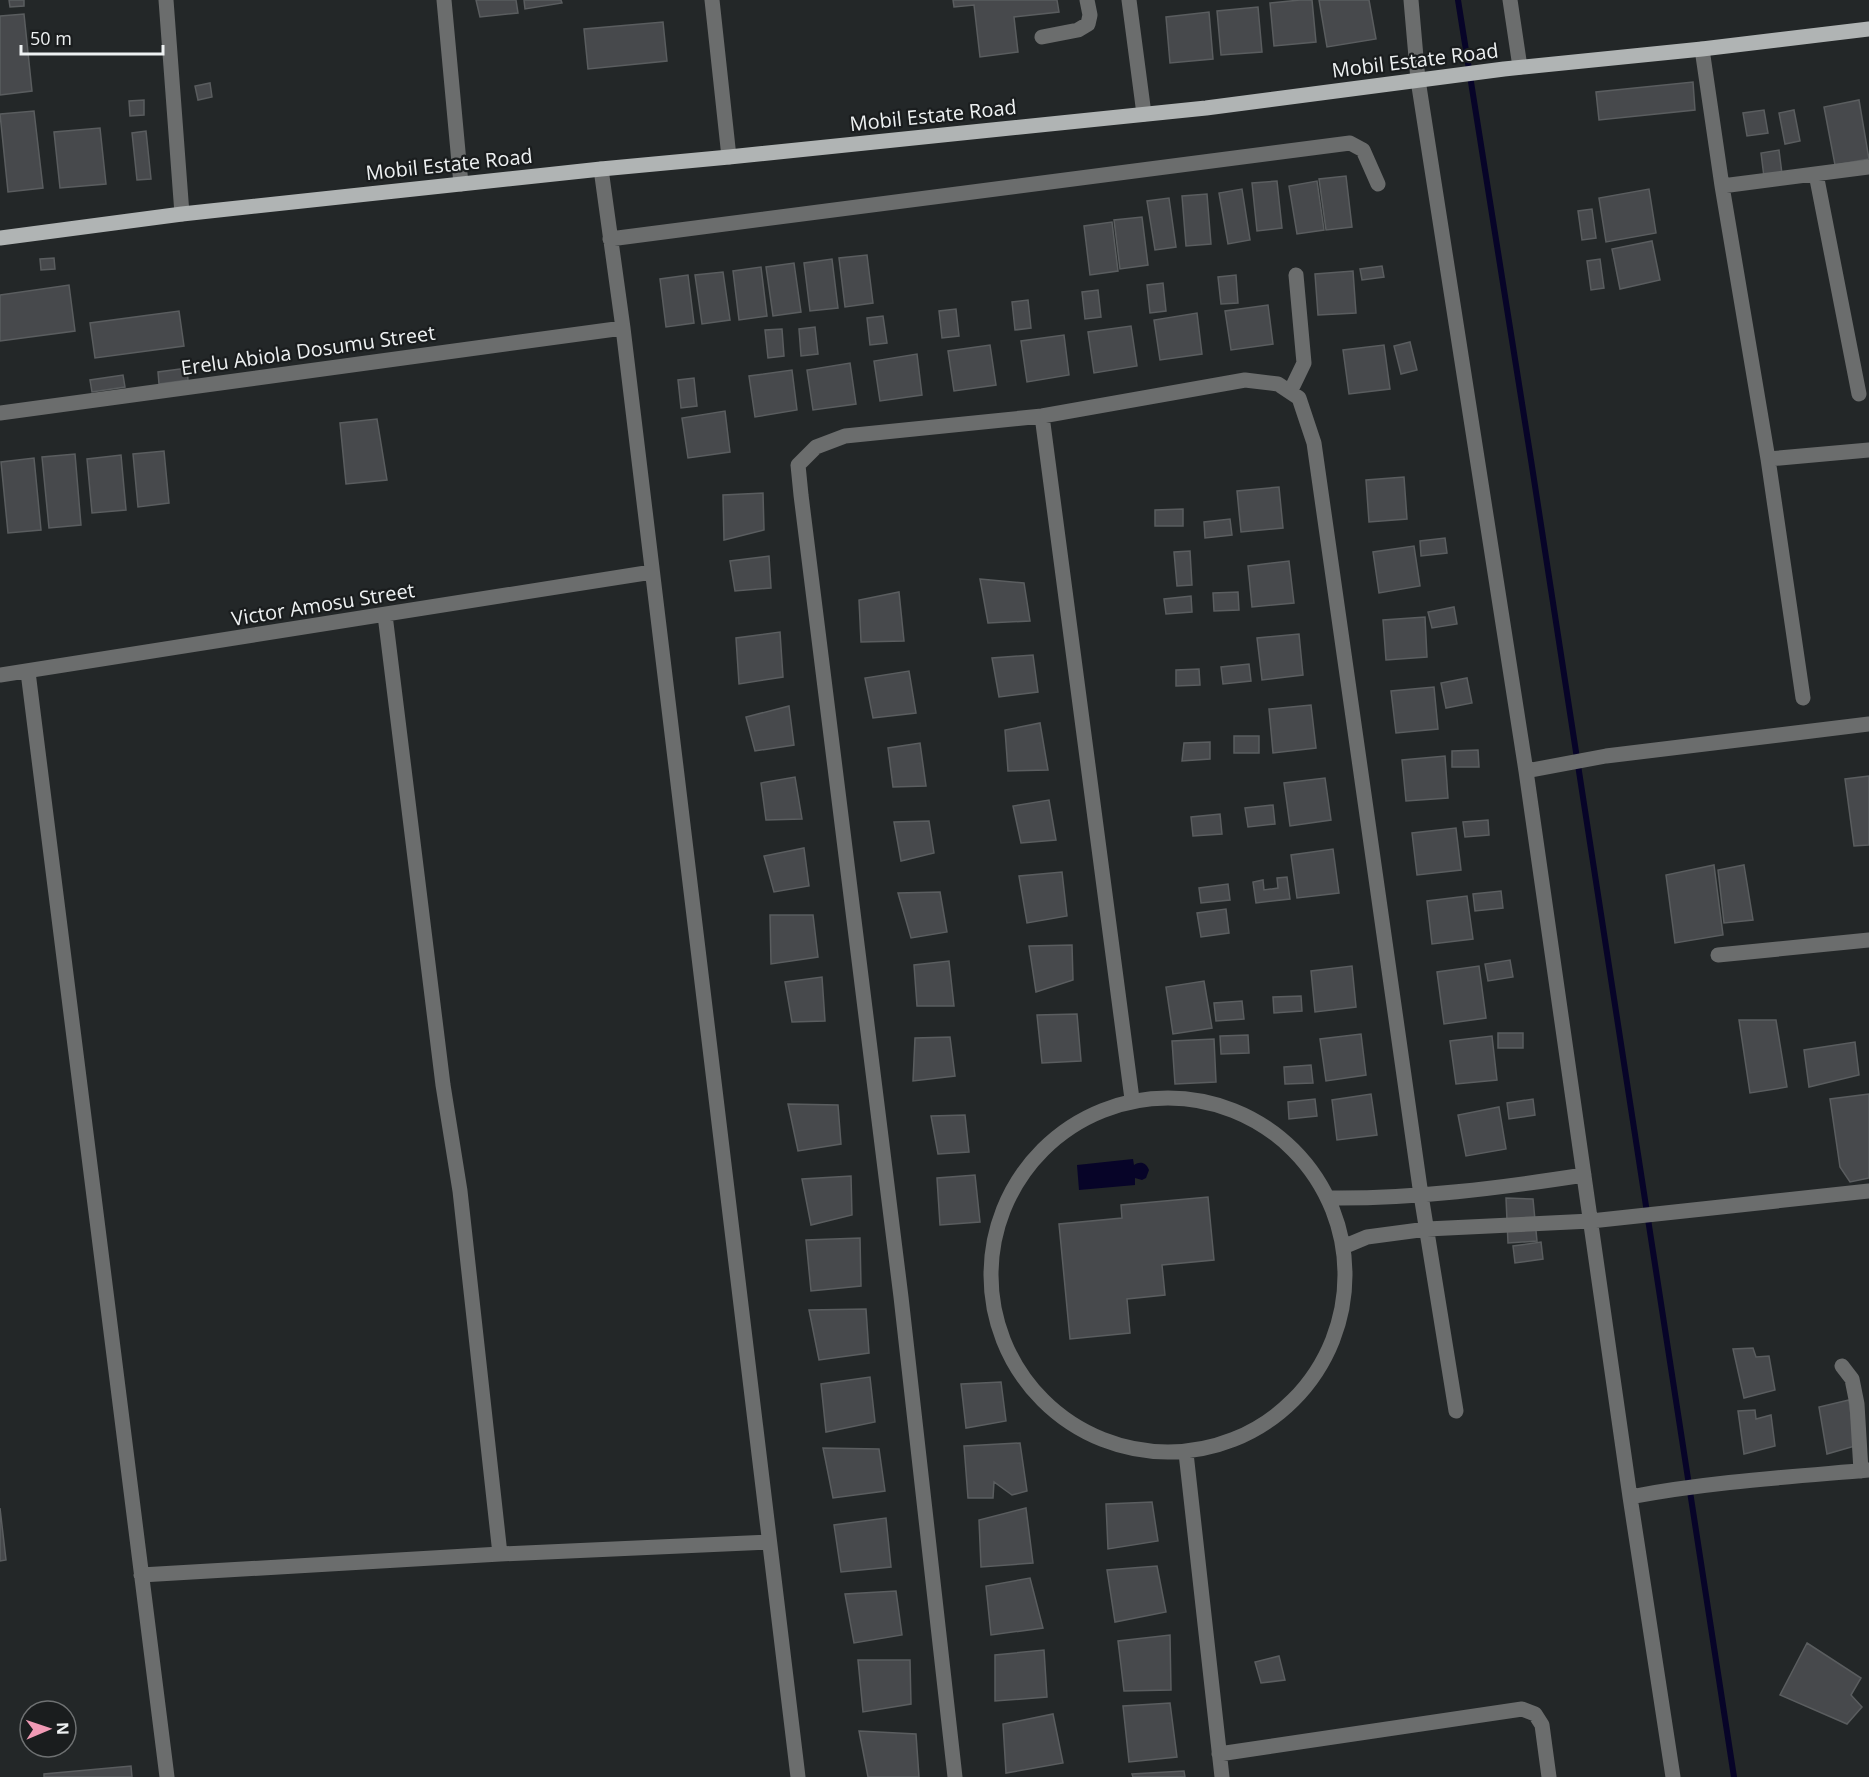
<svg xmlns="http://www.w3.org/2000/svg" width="1869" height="1777" viewBox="0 0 1869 1777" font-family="'Open Sans',sans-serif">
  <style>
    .water { fill: #070428 }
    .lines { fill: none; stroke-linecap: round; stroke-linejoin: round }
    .stream { stroke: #070428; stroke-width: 6 }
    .building { fill: #47494c; stroke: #5a5d5f; stroke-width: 1.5 }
    .minor { stroke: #6b6d6d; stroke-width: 15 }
    .major { stroke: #b0b4b4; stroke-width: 15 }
    .labels { text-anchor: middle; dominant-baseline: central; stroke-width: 4.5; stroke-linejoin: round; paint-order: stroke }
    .street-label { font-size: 20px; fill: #eef1f2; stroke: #1a1d1e }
  </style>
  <rect width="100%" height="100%" fill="#232728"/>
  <path class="water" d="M1133 1159 1134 1165C1140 1161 1146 1162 1149 1170L1146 1178 1142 1180 1135 1178V1185L1079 1190 1077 1165Z"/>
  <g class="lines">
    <path class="stream" d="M1458 0 1531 460 1734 1777"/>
  </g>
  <path class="building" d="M9 0H24V6L10 7Z
    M476 0H516L518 13 480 17Z
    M524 0H561L562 3 525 9Z
    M953 0H1057L1059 12 1014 17 1018 52 980 57 974 5 954 7Z
    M1300 0H1312L1316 42 1274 46 1270 3Z
    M1319 0H1369L1376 39 1327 47Z
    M1258 7 1262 52 1221 55 1217 11Z
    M1209 12 1213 59 1170 63 1166 17Z
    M24 14 32 91 0 95V16Z
    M663 22 667 61 588 69 584 29Z
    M1693 82 1695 110 1599 120 1596 92Z
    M210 83 212 97 198 100 195 86Z
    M144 100V115L130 116 129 101Z
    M1859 100 1869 159 1835 165 1824 107Z
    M1764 110 1768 133 1747 136 1743 113Z
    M1794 110 1800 141 1785 144 1779 113Z
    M34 111 43 188 8 192 0 114Z
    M100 128 106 184 60 188 54 132Z
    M146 131 151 179 137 180 132 133Z
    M1779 150 1782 174 1764 177 1761 153Z
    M1346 176 1352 227 1326 230 1319 179Z
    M1277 181 1282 228 1257 231 1252 183Z
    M1317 181 1324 230 1297 234 1289 186Z
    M1242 189 1250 240 1228 244 1219 193Z
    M1649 189 1656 233 1606 242 1599 198Z
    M1207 194 1211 244 1186 246 1182 196Z
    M1169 198 1176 247 1155 250 1147 201Z
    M1592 209 1596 238 1582 240 1578 211Z
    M1142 217 1148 265 1120 269 1114 220Z
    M1112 222 1118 271 1090 275 1084 226Z
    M1652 241 1660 280 1620 289 1612 249Z
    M867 255 873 303 845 307 839 258Z
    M54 258 55 269 41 270 40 259Z
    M832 259 838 308 810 311 804 263Z
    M1600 259 1604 288 1591 290 1587 261Z
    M794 263 801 312 773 316 766 267Z
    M1382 266 1384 277 1362 280 1360 269Z
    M761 267 767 316 739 320 733 271Z
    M1353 271 1356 313 1318 315 1315 274Z
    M723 272 730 320 702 324 695 275Z
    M688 275 694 323 666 327 660 279Z
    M1236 275 1238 303 1221 304 1218 277Z
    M1163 283 1166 311 1150 313 1147 285Z
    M69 285 75 331 0 341V295Z
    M1098 290 1101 317 1085 319 1082 292Z
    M1028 300 1031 328 1015 330 1012 302Z
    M1268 305 1273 344 1231 350 1225 311Z
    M956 309 959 336 942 338 939 311Z
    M179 311 184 346 95 358 90 323Z
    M1197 313 1202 354 1160 360 1154 320Z
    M883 316 887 343 870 345 867 318Z
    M1131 326 1137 366 1094 373 1088 332Z
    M815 327 818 354 801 356 799 329Z
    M782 329 784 356 768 358 765 330Z
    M1064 335 1069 375 1027 382 1021 341Z
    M1410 342 1417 370 1401 374 1394 346Z
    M990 345 996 385 954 391 948 351Z
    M1384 345 1390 389 1349 394 1343 350Z
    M917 354 922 395 880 401 874 361Z
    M850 363 856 404 813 410 807 370Z
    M187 368 188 380 159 384 158 372Z
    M792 370 797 410 755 417 749 376Z
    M123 375 125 387 92 392 90 380Z
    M694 378 697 406 681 408 678 380Z
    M725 411 730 452 688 458 682 418Z
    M377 419 387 480 346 484 340 423Z
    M164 451 169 503 138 507 133 454Z
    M75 454 81 525 49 528 42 457Z
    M121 455 126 510 92 513 87 459Z
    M34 458 41 530 8 533 1 462Z
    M1404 477 1407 519 1369 522 1366 480Z
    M1279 487 1283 528 1241 532 1237 491Z
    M763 493 764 530 724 540 723 495Z
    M1183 509V526H1155V510Z
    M1230 519 1232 535 1205 538 1204 522Z
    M1445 538 1447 553 1421 556 1420 541Z
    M1414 546 1420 586 1379 593 1373 552Z
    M1190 551 1192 585 1177 586 1174 552Z
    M769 556 771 588 735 591 730 561Z
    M1289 561 1294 603 1252 607 1248 566Z
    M980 579 1024 583 1030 621 988 623Z
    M899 592 904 641 861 642 859 600Z
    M1238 592 1239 610 1214 611 1213 593Z
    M1191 596 1192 612 1166 614 1164 599Z
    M1454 607 1457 624 1432 628 1428 612Z
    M1425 617 1427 657 1386 660 1383 620Z
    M780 632 783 677 739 684 736 638Z
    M1299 634 1303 675 1262 680 1257 638Z
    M1033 655 1038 692 999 697 992 658Z
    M1249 664 1251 681 1223 684 1221 667Z
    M1199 669 1200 685 1176 686V670Z
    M909 671 916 713 873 718 865 678Z
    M1467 678 1472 703 1446 708 1441 683Z
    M1434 687 1438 729 1396 733 1391 691Z
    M1311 705 1316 748 1273 753 1269 709Z
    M789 706 794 745 755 751 746 717Z
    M1040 723 1048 770 1008 771 1005 730Z
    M1234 736H1259V753H1234Z
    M1210 742V759L1182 761 1184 743Z
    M920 743 926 786 893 787 888 748Z
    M1478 750 1479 767H1452V751Z
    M1445 756 1448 798 1406 801 1402 760Z
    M1869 776V845L1854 846 1845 779Z
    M795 777 802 819 766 820 761 783Z
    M1325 778 1331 820 1290 826 1284 783Z
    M1049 800 1056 840 1021 843 1013 806Z
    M1273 805 1275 824 1248 827 1245 808Z
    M1220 814 1222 834 1193 836 1191 817Z
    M1488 820 1489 835 1465 837 1463 822Z
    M929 821 934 853 901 861 894 822Z
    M1456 828 1461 870 1417 875 1412 833Z
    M804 848 809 886 774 892 764 856Z
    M1333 849 1339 893 1297 898 1291 855Z
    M1714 865 1723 935 1675 943 1666 875Z
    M1744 865 1753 920 1724 923 1718 870Z
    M1062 872 1067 916 1027 923 1019 876Z
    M1287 877 1290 899 1256 903 1253 882 1263 880 1264 890 1278 888 1277 878Z
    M1228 884 1230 900 1201 903 1199 888Z
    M1501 891 1503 908 1475 911 1473 894Z
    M940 892 947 932 911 938 898 893Z
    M1467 896 1473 939 1432 944 1427 901Z
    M1226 909 1229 933 1201 937 1197 913Z
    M770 915H813L818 957 771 964Z
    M1072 945 1073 980 1036 992 1029 946Z
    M1510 960 1513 977 1488 981 1485 964Z
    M949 961 954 1006H917L914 965Z
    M1352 966 1356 1007 1315 1012 1311 971Z
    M1479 966 1486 1018 1444 1024 1437 972Z
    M822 977 825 1021 792 1022 785 982Z
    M1204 981 1212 1028 1173 1034 1166 987Z
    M1301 996 1302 1011 1274 1013 1273 997Z
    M1242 1001 1244 1019 1216 1021 1214 1003Z
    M1077 1014 1081 1061 1042 1063 1037 1015Z
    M1739 1020H1776L1787 1087 1750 1093Z
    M1498 1033H1523V1048H1498Z
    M1361 1034 1366 1075 1326 1081 1320 1039Z
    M1248 1035 1249 1053 1221 1054 1220 1036Z
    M1492 1036 1497 1080 1456 1084 1450 1041Z
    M950 1037 955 1076 913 1081 915 1038Z
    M1214 1039 1216 1082 1175 1084 1172 1041Z
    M1855 1042 1859 1075 1809 1087 1804 1050Z
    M1311 1065 1313 1083 1285 1084 1284 1067Z
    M1371 1094 1377 1135 1337 1140 1332 1100Z
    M1869 1094V1178L1850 1182 1840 1167 1830 1099Z
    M1315 1099 1317 1116 1289 1119 1288 1102Z
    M1533 1099 1535 1115 1509 1119 1507 1103Z
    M788 1104 838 1105 841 1144 798 1151Z
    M1499 1107 1506 1149 1466 1156 1458 1115Z
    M965 1115 969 1152 938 1154 931 1116Z
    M975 1175 980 1222 940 1225 937 1178Z
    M851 1176 852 1215 811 1225 802 1179Z
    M1208 1197 1214 1260 1162 1265 1165 1295 1127 1299 1130 1333 1070 1339 1059 1224 1122 1218 1121 1205Z
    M1506 1198 1533 1199 1537 1241 1508 1243Z
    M860 1238 861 1286 811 1291 806 1240Z
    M1541 1242 1543 1259 1515 1263 1513 1246Z
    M866 1309 869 1353 819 1360 809 1310Z
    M1753 1348 1756 1357 1769 1356 1775 1390 1744 1398 1733 1349Z
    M870 1377 875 1422 826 1432 821 1384Z
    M1001 1382 1006 1421 966 1428 961 1384Z
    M1849 1400 1855 1446 1827 1454 1819 1407Z
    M1755 1410 1756 1419 1771 1415 1775 1446 1744 1454 1738 1411Z
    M1020 1443 1027 1491 1012 1495 994 1482 993 1498H968L964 1446Z
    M823 1448 879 1449 885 1491 833 1498Z
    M1152 1502 1158 1541 1108 1549 1106 1504Z
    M0 1508 6 1560 0 1561Z
    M1026 1508 1033 1563 981 1567 979 1520Z
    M886 1518 891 1567 841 1572 834 1525Z
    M1157 1566 1166 1612 1115 1622 1107 1570Z
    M1030 1578 1043 1628 991 1635 986 1586Z
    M896 1591 902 1635 854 1643 845 1594Z
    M1170 1635 1171 1690 1124 1691 1118 1641Z
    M1807 1643 1861 1678 1851 1695 1862 1707 1847 1724 1780 1695Z
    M1044 1650 1047 1697 995 1701V1655Z
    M1279 1656 1285 1680 1261 1683 1255 1662Z
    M858 1660H910L911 1704 863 1712Z
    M1170 1703 1177 1757 1129 1762 1123 1706Z
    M1053 1714 1063 1763 1006 1773 1003 1724Z
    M859 1731 916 1734 919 1777H868Z
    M131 1766 132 1777H44V1774Z
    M1184 1771 1185 1777H1133L1132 1774Z"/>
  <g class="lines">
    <path class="minor" d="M166 0 182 214
      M444 0 461 184
      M712 0 729 157
      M1129 0 1144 114
      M1411 0 1418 80 1526 771 1630 1497 1673 1777
      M1510 0 1520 67
      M1042 37 1078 30 1088 24 1090 15 1087 0
      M1702 49 1722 186 1768 459 1869 450
      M601 169 623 328 798 1777
      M1816 174 1859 394
      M1722 186 1869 167
      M610 239 1350 143 1363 150 1378 184
      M1290 392 1304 363 1296 275
      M0 413 623 328
      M1042 416 1132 1099
      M1768 459 1803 698
      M385 615 443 1085 460 1191 500 1554 769 1542
      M28 672 167 1777
      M0 675 652 572
      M1526 771 1606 756 1869 724
      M1718 955 1869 940
      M991 1275a177 177 0 1 1 354 0a177 177 0 1 1-354 0Z
      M1329 1198C1414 1199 1500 1188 1584 1175
      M1343 1247 1367 1237 1427 1229 1591 1221 1869 1191
      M1842 1366 1852 1379 1857 1404 1861 1471
      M1186 1453 1222 1777
      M1630 1497C1709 1482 1789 1477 1869 1470
      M141 1575 500 1554
      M1219 1754 1522 1709 1535 1714 1542 1725 1549 1777
      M955 1777 901 1297 801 495 798 465 816 447 845 436 1042 416 1245 380 1278 384 1299 398 1314 443 1421 1195 1456 1411"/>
    <path class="major" d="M0 238 182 214 601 169 729 157 1206 108 1504 69 1702 49 1869 29"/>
  </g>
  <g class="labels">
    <g class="street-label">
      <text transform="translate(1415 60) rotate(-7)">Mobil Estate Road</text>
      <text transform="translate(933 115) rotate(-6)">Mobil Estate Road</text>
      <text transform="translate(449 164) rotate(-6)">Mobil Estate Road</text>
      <text transform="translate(308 350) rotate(-8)">Erelu Abiola Dosumu Street</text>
      <text transform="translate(323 604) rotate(-9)">Victor Amosu Street</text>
    </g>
  </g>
  <g transform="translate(48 1729) rotate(88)"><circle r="28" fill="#1a1d1e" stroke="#6f7273" stroke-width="1.5"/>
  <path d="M0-4.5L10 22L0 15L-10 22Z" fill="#f09ab5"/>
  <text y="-9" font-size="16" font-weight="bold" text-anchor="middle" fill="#eef1f2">N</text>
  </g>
  <path d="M21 45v9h142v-9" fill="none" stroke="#eef1f2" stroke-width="3"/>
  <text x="30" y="45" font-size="18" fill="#eef1f2" stroke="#1a1d1e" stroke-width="4.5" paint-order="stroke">50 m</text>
</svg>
